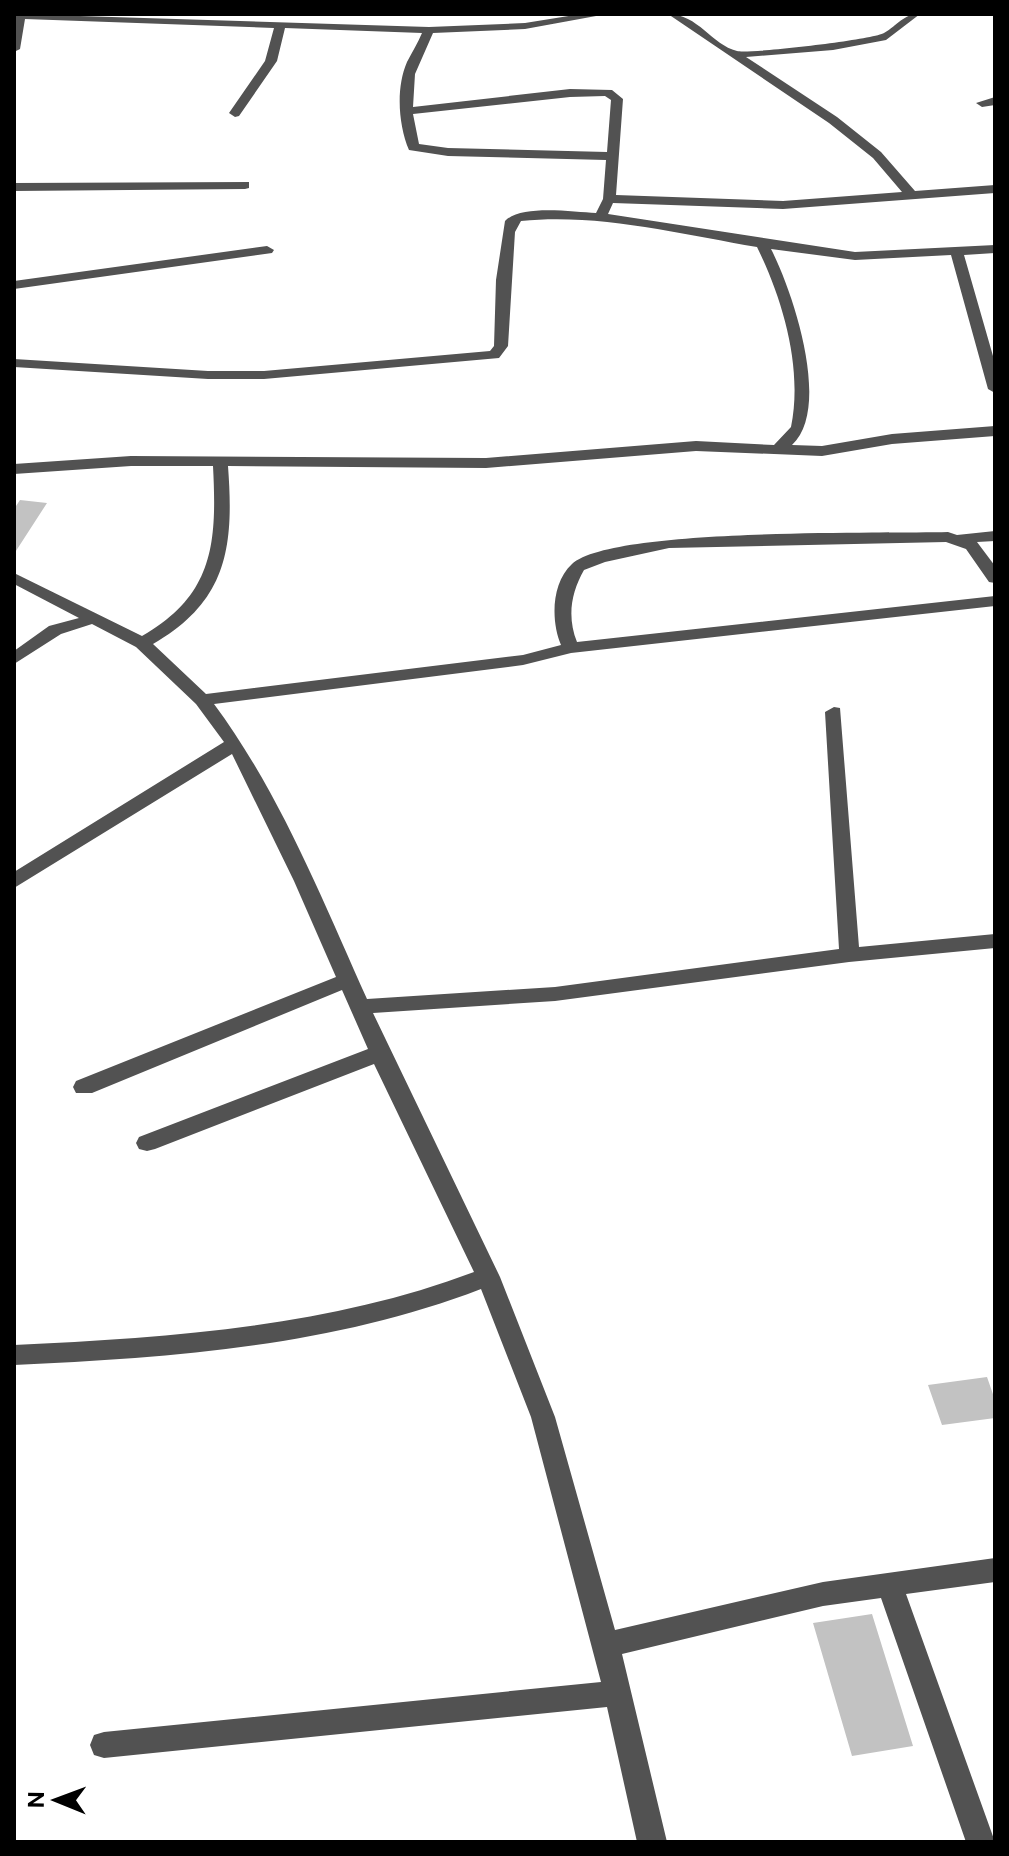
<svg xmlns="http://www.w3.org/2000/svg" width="1009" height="1856" viewBox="0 0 1009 1856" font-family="'Public Sans',sans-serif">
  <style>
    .building { fill: #c2c2c2 }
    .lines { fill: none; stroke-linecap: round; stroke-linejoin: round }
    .minor { fill: #525252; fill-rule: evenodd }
  </style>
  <rect width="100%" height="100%" fill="#fff"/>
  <path class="building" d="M20 500 47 503 14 554V509Z
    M987 1377 995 1400V1418L942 1425 928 1385Z
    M872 1614 913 1746 852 1756 813 1623Z"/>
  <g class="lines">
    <path class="minor" d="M16 14 429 27 525 23 581 14H607L525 29 433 33 415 74 413 107 570 89 612 90 623 99 616 195 783 201 902 192 873 158 829 123 668 14C698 14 712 45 737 51 749 54 872 40 884 33 898 25 903 14 920 14L886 40 833 50 746 57 837 117 881 152 915 191 995 185V193L783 209 613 203 608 214 855 252 995 245V253L964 255 995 363V393L988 389 951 255 855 260 771 249C793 292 832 408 792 445L822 446 892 434 995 426V436L892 444 822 456 696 451 486 468 228 466C234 546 228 601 153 644L206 694 523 655 561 645C551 622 551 583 572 564 612 527 882 534 948 532L957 535 995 531V541L977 542 995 566V583L989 582 966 549 946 542 669 548 605 562 584 570C571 593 567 617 577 642L995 596V606L571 653 523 665 214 704C280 793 322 899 367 999L555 987 839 949 825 712 834 707 840 708 859 947 995 934V948L849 962 555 1001 373 1013 500 1277 555 1417 615 1630 823 1582 995 1558V1582L906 1594 995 1842H966L881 1598 823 1606 622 1654 667 1842H637L607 1707 104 1758 94 1755 90 1745 94 1735 104 1732 601 1682 531 1417 481 1289C333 1346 171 1358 14 1365V1345C169 1338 328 1327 474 1272L374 1064 155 1149 147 1151 139 1149 136 1143 139 1137 368 1049 342 990 92 1093H76L73 1087 76 1081 336 977 294 881 232 754 14 888V872L224 742 196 704 136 647 92 624 61 634 14 664V651L49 626 79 618 14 584V573L142 636C214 595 217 543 213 466H131L14 474V464L131 456 486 458 696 441 774 445 791 427C803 368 783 300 757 247 680 234 599 213 521 221L515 232 508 346 499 358 264 379H208L14 367V359L208 371H264L490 351 494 346 496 280 505 221C521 204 573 212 596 213L603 199 606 160 448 156 409 150C398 124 396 87 407 62 412 52 418 43 422 33L285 28 277 61 239 116 235 117 229 113 265 61 274 28 25 19 20 49 14 52ZM605 96 611 100 607 152 448 148 419 144 413 114 570 97Z
      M995 97V105L982 107 976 103Z
      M249 182V188L245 189 14 191V183Z
      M267 246 274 250 272 253 14 289V281Z"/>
  </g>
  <rect width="1009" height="1856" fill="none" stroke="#000000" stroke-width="32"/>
  <g transform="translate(56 1800) rotate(271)" stroke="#ffffff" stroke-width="6" paint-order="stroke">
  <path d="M0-6L14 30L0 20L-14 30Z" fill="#000000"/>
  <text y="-12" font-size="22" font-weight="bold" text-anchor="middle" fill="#000000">N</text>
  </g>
</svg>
